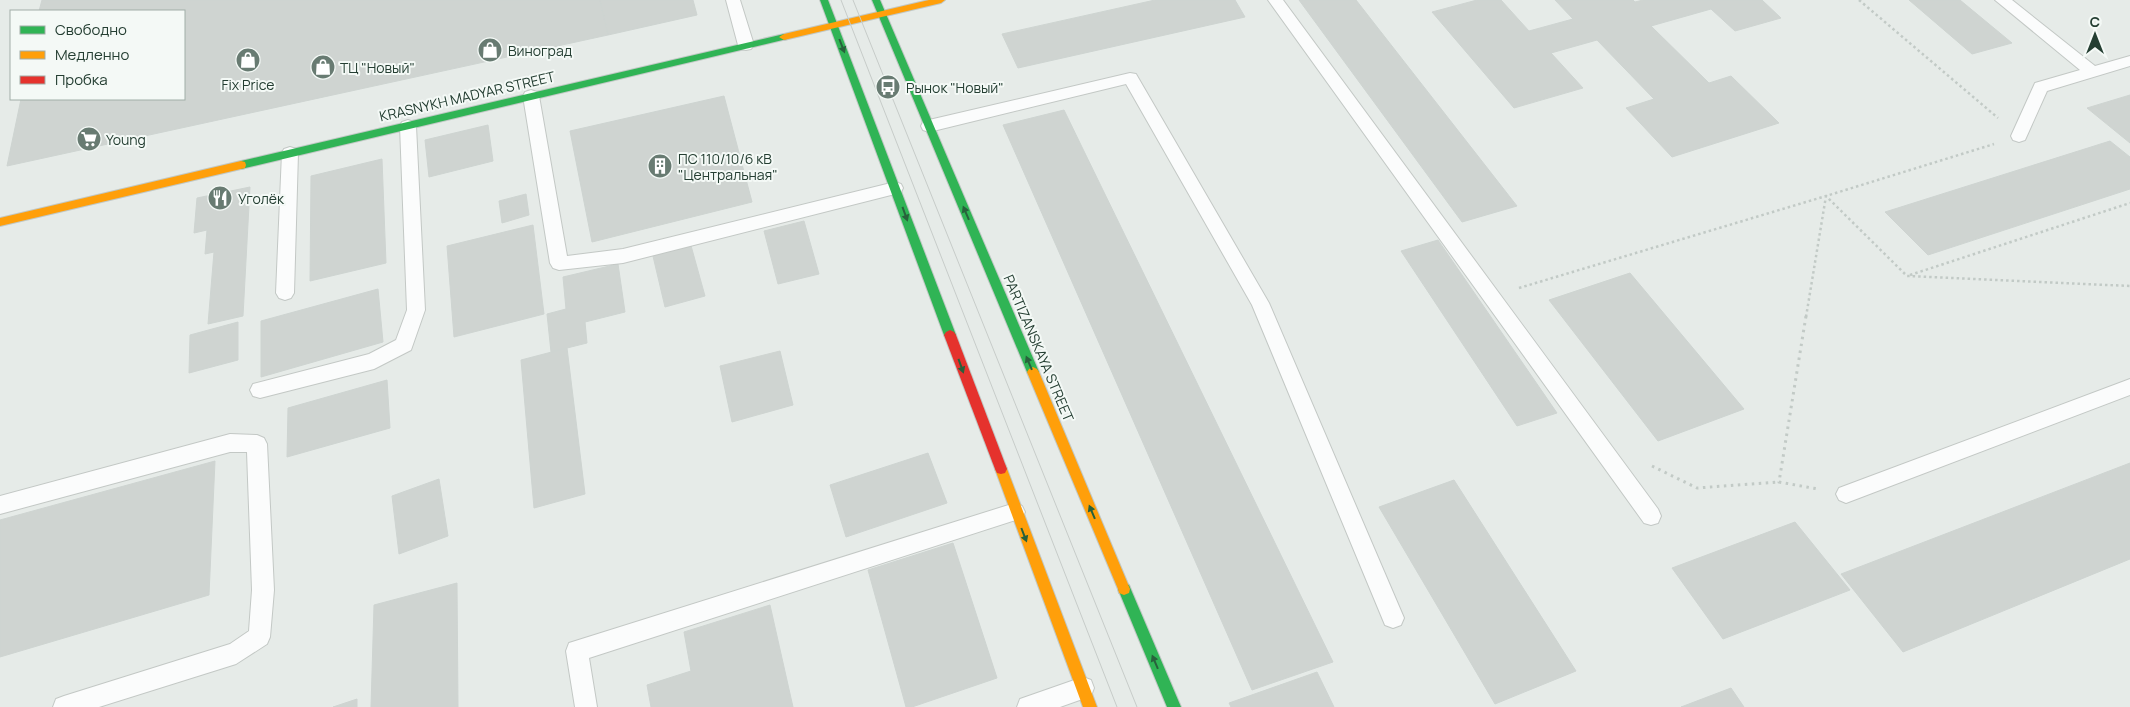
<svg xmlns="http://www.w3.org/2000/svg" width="2130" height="707" viewBox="0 0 2130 707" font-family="Manrope,sans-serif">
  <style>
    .building { fill: #cfd4d1; stroke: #ced4d1 }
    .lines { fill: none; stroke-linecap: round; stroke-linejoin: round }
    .lane-casing { stroke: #c3c8c5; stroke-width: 2 }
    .fast-casing { stroke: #c1c8c5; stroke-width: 2 }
    .slow-casing { stroke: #c1c8c5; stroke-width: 2 }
    .jam-casing { stroke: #c1c8c5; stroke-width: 2 }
    .path-far1 { stroke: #c2cac6; stroke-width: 2.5; stroke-dasharray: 2.5 3; stroke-linecap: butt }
    .path { stroke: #c2cac6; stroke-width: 3; stroke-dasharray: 2.5 4.5; stroke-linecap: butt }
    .lane { fill: #fbfcfc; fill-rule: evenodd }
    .fast { fill: #30b455; fill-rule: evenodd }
    .slow { fill: #ff9f0a; fill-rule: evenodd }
    .jam { fill: #e5322d; fill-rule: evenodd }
    .tram { stroke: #c7ccc9; stroke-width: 1 }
    .oneway { fill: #28613c }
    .labels { text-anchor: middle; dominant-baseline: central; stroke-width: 4; stroke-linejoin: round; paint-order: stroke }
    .poi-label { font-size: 14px; fill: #243e32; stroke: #f4f9f6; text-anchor: start }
    .street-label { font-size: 14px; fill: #243e32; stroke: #f4f9f6 }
  </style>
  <rect width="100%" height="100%" fill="#e6ebe8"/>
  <path class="building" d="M42 0H600L608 35 7 166 21 99H184V11H39Z
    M600 0H693L697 15 608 35Z
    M1155 0H1235L1245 17 1018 68 1002 34Z
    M1299 0H1356L1517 206 1462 222Z
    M1477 0H1501L1529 31 1573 19 1555 0H1633L1635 2 1643 0H1762L1781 18 1735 31 1711 9 1651 26 1709 83 1731 76 1779 123 1672 157 1626 108 1654 99 1597 40 1551 53 1583 88 1514 108 1432 12Z
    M1909 0H1960L2012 43 1972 54Z
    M2130 95V143L2087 108Z
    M724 96 752 202 592 242 570 131Z
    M1064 110 1080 143 1333 662 1252 690 1003 125Z
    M488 125 493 161 429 177 425 140Z
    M2110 141 2130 157V189L1928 255 1885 212Z
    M382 159 386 263 310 281 311 176Z
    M250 187 243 316 208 324 214 252 205 254 207 230 194 233 197 198Z
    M526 194 529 215 502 223 499 201Z
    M804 221 819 274 778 284 764 231Z
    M533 225 544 314 454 337 447 246Z
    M1438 240 1557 413 1517 426 1401 251Z
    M690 242 705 296 665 307 652 252Z
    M618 264 625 312 585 322 587 343 551 352 547 314 566 309 563 277Z
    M1630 273 1744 409 1658 441 1549 300Z
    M378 289 383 342 261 377V321Z
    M238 322V360L189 373 190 335Z
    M567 348 585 494 534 508 521 360Z
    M780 351 793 405 732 422 720 366Z
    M387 380 390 428 287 457 288 408Z
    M928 453 947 503 846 537 830 485Z
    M215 461 209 595 0 657V520Z
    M2130 463V559L1903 652 1841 574Z
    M439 479 448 536 399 554 392 496Z
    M1454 480 1576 671 1495 704 1379 507Z
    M1795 522 1850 590 1723 639 1672 568Z
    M953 543 997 678 912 707H906L868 570Z
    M457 583 458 707H371L374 605Z
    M770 605 793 707H651L647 685 691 671 684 632Z
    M1317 672 1334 707H1231L1229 703Z
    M1731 688 1744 707H1681Z
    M357 699V707H333Z"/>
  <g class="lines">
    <defs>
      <path id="lane" d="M726 0H740L754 45 751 49 746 50 741 49 738 45Z
        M1268 0H1283L1658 509 1661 516 1658 523 1651 525 1644 523Z
        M1995 0H2012L2095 66 2130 56V66L2047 91 2025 140 2019 142 2013 140 2011 136 2035 83 2080 70Z
        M1130 73 1136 74 1269 303 1404 618 1401 625 1393 628 1385 625 1252 305 1126 84 929 132 923 130 921 126 923 122 929 120Z
        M531 90 537 92 539 96 567 256 623 249 895 182 901 184 903 188 901 192 895 194 623 263 559 270 553 268 550 263 523 96 525 92Z
        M408 120 414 122 416 126 425 310 411 350 374 369 260 398 253 396 250 390 253 384 369 354 396 340 407 310 400 126 402 122Z
        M290 147 296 149 298 153 294 293 291 298 285 300 279 298 276 293 282 153 284 149Z
        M2130 379V395L1846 503 1839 500 1836 494 1839 488Z
        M230 434 257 435 264 438 267 444 274 590 270 637 267 644 236 664 99 707H53L56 699 64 696 230 644 249 631 252 590 247 452H230L0 514V496Z
        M1015 503 1022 506 1025 512 1022 518 589 658 597 707H575L566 651 569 643Z
        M1083 677 1091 680 1094 688 1091 696 1060 707H1017L1020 699Z"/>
      <path id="fast" d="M820 0H828L956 335 954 338H946L944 335Z
        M872 0H880L1039 372 1037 375H1029L1027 372Z
        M784 34 787 35V39L241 169 236 165 241 161Z
        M1124 583 1129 585 1181 707H1167L1118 589 1119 585Z"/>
      <path id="slow" d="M929 0H945L941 3 784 40 779 37 784 34Z
        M241 161 245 162 246 165 245 168 0 226V218Z
        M1033 367 1037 369 1039 372 1130 589 1129 593 1124 595 1119 593 1118 589 1027 372 1029 369Z
        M1001 464 1005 465 1007 469 1097 707H1083L995 469 997 465Z"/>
      <path id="jam" d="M950 330 954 332 956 335 1007 469 1005 473 1001 474 997 473 995 469 944 335 946 332Z"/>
    </defs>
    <use href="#lane" class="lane-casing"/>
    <use href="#fast" class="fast-casing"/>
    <use href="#slow" class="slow-casing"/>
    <use href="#jam" class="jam-casing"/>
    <path class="path-far1" d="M1859 0 1998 118
      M1910 275 2130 203
      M1519 288 1826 196 1907 276 2130 286
      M1806 317 1826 196 1994 144"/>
    <path class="path" d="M1806 316 1779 482 1818 489
      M1652 466 1697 488 1779 482"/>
    <use href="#lane" class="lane"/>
    <use href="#fast" class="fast"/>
    <use href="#slow" class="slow"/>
    <use href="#jam" class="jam"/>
    <path class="tram" d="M841 0 1117 707
      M853 0 1137 707"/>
  </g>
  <defs><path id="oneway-solid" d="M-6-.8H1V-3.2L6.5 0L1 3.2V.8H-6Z" transform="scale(1.25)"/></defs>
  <g class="oneway">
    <use href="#oneway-solid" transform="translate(842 46) rotate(69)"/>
    <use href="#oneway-solid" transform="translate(966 213) rotate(-113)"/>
    <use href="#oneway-solid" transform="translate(905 214) rotate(70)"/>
    <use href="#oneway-solid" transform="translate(1029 363) rotate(-113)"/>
    <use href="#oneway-solid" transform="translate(961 366) rotate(70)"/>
    <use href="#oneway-solid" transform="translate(1092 512) rotate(-113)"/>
    <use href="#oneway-solid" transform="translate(1024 535) rotate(69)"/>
    <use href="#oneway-solid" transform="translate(1155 662) rotate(-113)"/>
  </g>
  <defs>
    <symbol id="shop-disc" viewBox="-11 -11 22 22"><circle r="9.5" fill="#687b72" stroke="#f4f9f6"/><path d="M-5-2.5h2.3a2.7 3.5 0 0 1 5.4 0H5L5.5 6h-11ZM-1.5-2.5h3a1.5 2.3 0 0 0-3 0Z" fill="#fff"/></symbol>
    <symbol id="bus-disc" viewBox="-11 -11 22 22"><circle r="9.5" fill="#687b72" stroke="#f4f9f6"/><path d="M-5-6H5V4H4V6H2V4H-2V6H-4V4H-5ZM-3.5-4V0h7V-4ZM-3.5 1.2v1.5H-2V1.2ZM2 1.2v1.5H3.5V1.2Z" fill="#fff"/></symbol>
    <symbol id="supermarket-disc" viewBox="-11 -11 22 22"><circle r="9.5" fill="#687b72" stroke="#f4f9f6"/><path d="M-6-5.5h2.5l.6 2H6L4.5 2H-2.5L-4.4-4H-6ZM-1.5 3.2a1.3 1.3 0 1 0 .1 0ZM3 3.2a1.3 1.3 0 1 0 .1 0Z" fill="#fff"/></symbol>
    <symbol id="building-disc" viewBox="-11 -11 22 22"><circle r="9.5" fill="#687b72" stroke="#f4f9f6"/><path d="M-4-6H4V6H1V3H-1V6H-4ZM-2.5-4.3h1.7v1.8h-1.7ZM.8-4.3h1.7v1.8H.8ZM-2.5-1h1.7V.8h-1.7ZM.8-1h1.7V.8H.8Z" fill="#fff"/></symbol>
    <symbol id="restaurant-disc" viewBox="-11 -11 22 22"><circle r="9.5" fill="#687b72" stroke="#f4f9f6"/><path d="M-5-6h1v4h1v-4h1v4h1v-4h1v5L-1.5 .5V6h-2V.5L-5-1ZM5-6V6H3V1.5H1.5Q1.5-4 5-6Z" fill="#fff"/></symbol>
  </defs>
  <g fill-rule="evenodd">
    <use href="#shop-disc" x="476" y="36" width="28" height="28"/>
    <use href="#shop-disc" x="234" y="46" width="28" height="28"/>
    <use href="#shop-disc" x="309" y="53" width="28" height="28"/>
    <use href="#bus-disc" x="874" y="73" width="28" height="28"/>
    <use href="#supermarket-disc" x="75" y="125" width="28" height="28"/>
    <use href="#building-disc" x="646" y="152" width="28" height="28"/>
    <use href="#restaurant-disc" x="206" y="184" width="28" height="28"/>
  </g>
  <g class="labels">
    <g class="poi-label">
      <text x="508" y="50">Виноград</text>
      <text x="340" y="67">ТЦ "Новый"</text>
      <text x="248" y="84" text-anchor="middle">Fix Price</text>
      <text x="906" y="87">Рынок "Новый"</text>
      <text x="106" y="139">Young</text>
      <text x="678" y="158">ПС 110/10/6 кВ<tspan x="678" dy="16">"Центральная"</tspan></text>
      <text x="238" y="198">Уголёк</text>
    </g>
    <g class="street-label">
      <text transform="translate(467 96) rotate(-13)">KRASNYKH MADYAR STREET</text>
      <text transform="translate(1039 348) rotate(67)">PARTIZANSKAYA STREET</text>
    </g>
  </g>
  <rect x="10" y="10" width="175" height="90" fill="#f4f9f6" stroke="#a1aea8"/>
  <rect x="20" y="26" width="25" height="8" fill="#30b455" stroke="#a1aea8"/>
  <text x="55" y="35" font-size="15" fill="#243e32">Свободно</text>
  <rect x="20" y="51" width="25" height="8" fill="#ff9f0a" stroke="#a1aea8"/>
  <text x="55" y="60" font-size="15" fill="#243e32">Медленно</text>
  <rect x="20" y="76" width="25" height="8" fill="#e5322d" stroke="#a1aea8"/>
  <text x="55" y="85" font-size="15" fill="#243e32">Пробка</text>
  <g transform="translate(2095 35)" stroke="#f4f9f6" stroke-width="4" paint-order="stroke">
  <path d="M0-4L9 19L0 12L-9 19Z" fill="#243e32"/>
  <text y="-8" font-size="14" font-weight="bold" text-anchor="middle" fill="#243e32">С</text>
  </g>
</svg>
